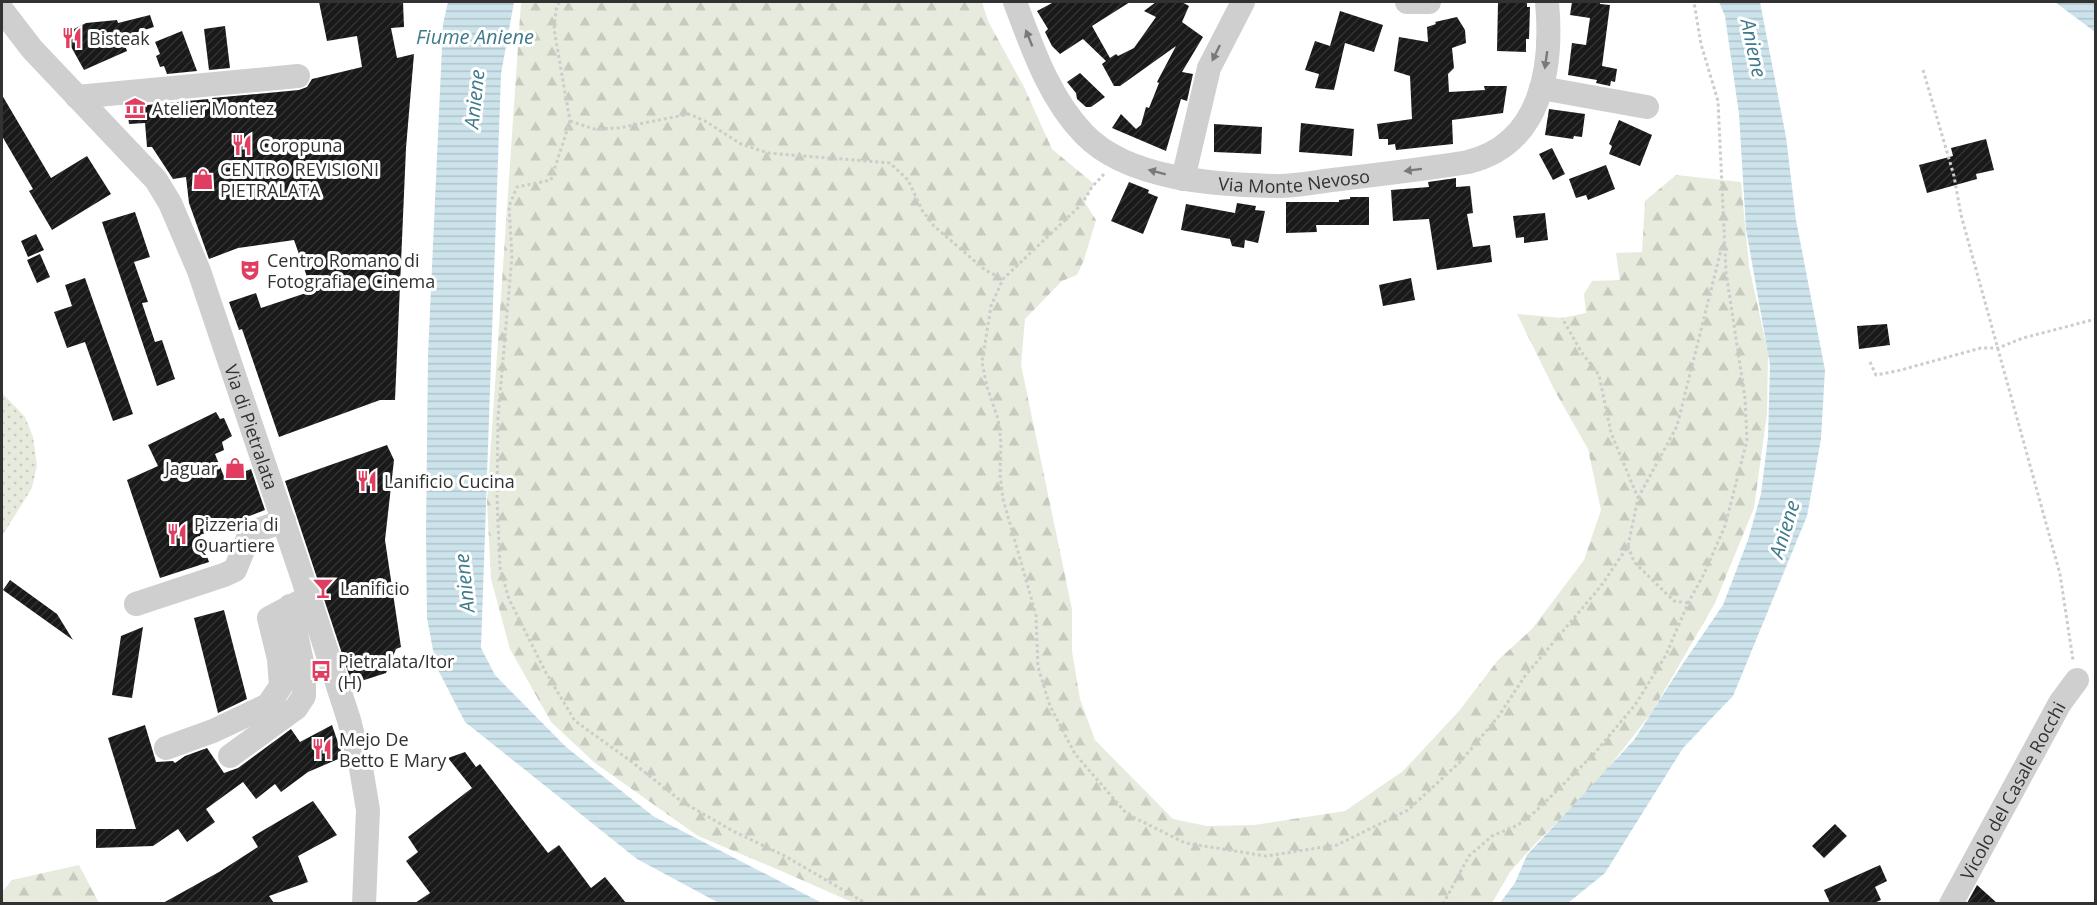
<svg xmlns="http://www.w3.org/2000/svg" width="2097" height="905" viewBox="0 0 2097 905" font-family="'Open Sans',sans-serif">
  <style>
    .grass { fill: url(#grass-dots) }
    .forest { fill: url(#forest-firs) }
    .water { fill: url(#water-rules) }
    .building { fill: url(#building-hatch) }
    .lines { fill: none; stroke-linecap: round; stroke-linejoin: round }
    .path { stroke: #ccc; stroke-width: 3; stroke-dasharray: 3 3; stroke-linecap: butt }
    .minor { stroke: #cfcfcf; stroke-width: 24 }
    .oneway { fill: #797979 }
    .labels { text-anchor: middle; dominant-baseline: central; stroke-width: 6; stroke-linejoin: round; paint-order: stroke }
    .poi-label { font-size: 18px; fill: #323232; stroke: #fff; text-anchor: start }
    .street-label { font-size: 18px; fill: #323232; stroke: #fff }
    .water-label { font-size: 20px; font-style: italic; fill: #3f7a8c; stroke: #fff }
  </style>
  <defs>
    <pattern id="grass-dots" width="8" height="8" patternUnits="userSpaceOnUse" patternTransform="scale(1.5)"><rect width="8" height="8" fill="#e7ebde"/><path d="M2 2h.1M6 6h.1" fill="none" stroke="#c7cabf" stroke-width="1.8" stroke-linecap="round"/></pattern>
    <pattern id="forest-firs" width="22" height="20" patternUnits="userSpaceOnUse" patternTransform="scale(1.5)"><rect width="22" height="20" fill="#e7ebde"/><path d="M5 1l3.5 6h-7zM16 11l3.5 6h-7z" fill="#c7cabf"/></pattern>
    <pattern id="water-rules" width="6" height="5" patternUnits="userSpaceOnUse" patternTransform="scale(1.5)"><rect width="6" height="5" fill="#cce3eb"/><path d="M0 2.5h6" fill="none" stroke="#b0c3ca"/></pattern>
    <pattern id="building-hatch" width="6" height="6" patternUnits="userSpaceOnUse" patternTransform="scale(1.5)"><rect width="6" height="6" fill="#191919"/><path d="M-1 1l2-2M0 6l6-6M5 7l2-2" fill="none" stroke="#323232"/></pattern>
  </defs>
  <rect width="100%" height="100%" fill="#fff"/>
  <path class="grass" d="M2 393 25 417 33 437 37 465 32 488 2 536Z"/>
  <path class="forest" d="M521 2H982L988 21 1024 87 1052 149 1094 184 1084 201 1096 220 1084 260 1077 275 1062 281 1025 319 1021 365 1072 609V651L1080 699 1095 740 1173 819 1207 826 1254 825 1345 811 1403 771 1459 711 1498 660 1532 629 1584 560 1601 510 1588 449 1556 393 1517 314 1562 318 1586 313 1584 294 1592 281 1620 280 1616 253 1642 252 1645 201 1676 175 1741 182 1749 266 1768 353 1767 414 1754 508 1715 603 1652 712 1596 784 1535 844 1510 872 1492 903H854L779 870 698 836 595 763 551 722 510 649 491 579 487 502Z
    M79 865 99 903H2V892L12 880Z"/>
  <path class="water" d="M448 2H514L501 74 481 648 495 675 566 747 653 816 822 903H719L637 859 465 722 436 666 427 618 426 533 428 355 443 24Z
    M1719 2H1760L1786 137 1796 220 1825 370 1821 439 1807 516 1733 696 1683 748 1605 873 1568 903H1500L1515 883 1527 855 1634 740 1682 665 1723 605 1748 540 1761 494 1768 437 1770 365 1746 229 1739 114 1725 16Z
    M2055 2H2095V32Z"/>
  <path class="building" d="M319 2H403L404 27 391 28 397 58 414 54 406 148 395 400H380L279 437 242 329 239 330 229 302 256 293 261 308 312 291 294 240 238 248 209 259 189 203 186 177 173 179 152 147H147L145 123 129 124 127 107 208 99 209 102 213 101 212 98 299 90 307 87 312 79 362 67 357 36 327 41Z
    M1054 2H1130L1092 26 1110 58 1116 54 1118 56 1134 48 1156 17 1144 11 1156 2H1182L1189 6 1182 22 1203 37 1182 72 1193 74 1187 101 1181 99 1166 151 1112 128 1121 114 1136 129 1141 125 1146 107 1149 108 1159 83 1157 82 1176 46 1120 86H1114L1102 64 1106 61 1083 39 1060 54 1052 46 1045 32 1048 29 1037 11Z
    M1498 2H1527V7H1530L1529 39H1526V52L1497 51Z
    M1572 2H1600V4L1610 5 1602 66 1617 69 1615 82 1611 81 1610 86 1596 83 1597 80 1568 75 1572 43 1586 45 1590 18 1570 15Z
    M1340 11 1383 25 1374 52 1345 43 1334 90 1315 88 1319 74 1305 70 1315 41 1330 46Z
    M150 15 154 27 122 37 127 51 84 70 64 34 86 23 117 20 118 23Z
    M1457 17 1465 30 1466 43 1452 48 1454 68 1448 74 1449 92 1485 90 1484 86H1507L1503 113 1452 120 1453 144 1396 150 1395 144 1388 145V139H1379L1377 124 1412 119 1410 76 1394 71 1399 37 1428 42 1427 27 1436 24 1435 22Z
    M225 26 230 68 209 70 204 29Z
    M182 31 197 71 167 74 164 66 160 67 156 56 160 54 155 42Z
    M1080 73 1105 97 1091 107H1086L1077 99 1076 93 1067 82Z
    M2 95 51 178 87 156 111 194 52 230 29 191 33 189 2 136Z
    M1549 109 1585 114 1582 137 1574 136 1573 139 1545 135Z
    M1619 120 1652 135 1640 166 1609 154 1612 146 1609 144Z
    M1301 123 1354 129 1352 156 1299 152Z
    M1214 124 1262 127 1261 154 1214 152Z
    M1986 139 1994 170 1976 174 1977 179 1927 193 1919 165 1953 156 1951 148Z
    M1552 148 1565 174 1553 180 1539 154Z
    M1606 165 1615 189 1588 200 1586 195 1576 198 1569 179Z
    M1456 178V187L1470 186 1473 213 1467 214 1473 247 1490 245 1492 262 1437 270 1429 219 1393 221 1391 190 1429 187 1428 182Z
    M1129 182 1149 190 1148 193 1158 197 1143 234 1111 221Z
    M1350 197H1369V225H1316L1317 232 1286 233V202H1339V200L1350 199Z
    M1237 203 1256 206 1255 210 1265 211 1258 243 1245 240 1244 248 1232 246 1230 239 1181 230 1186 204 1235 213Z
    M135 212 150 257 134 262 148 302 142 303 155 342 162 340 175 379 157 386 102 222Z
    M1545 213 1548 240 1524 243V237L1516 238 1513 216Z
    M36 234 44 250 28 257 21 241Z
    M40 254 50 277 37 283 27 260Z
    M85 278 133 414 113 421 85 342 67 348 54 312 72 306 65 285Z
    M1411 278 1415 300 1383 306 1379 285Z
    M1887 324 1890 345 1859 349 1857 326Z
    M216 412 220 419 224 418 232 436 222 442 224 450 215 454 225 479 251 469 265 510 200 535 209 562 160 578 127 480 158 466 148 445Z
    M387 445 394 460 385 540 401 647 396 649 386 673 352 684 285 481Z
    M10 580 57 614 73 640 3 590Z
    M224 610 247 699 218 713 194 618Z
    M143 627 132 698 112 695 121 636Z
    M145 725 156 762 173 761 175 763 185 756 207 748 224 773 238 768 291 729 300 742 332 725 343 757 308 772 281 792 275 784 256 799 243 782 206 809 215 822 187 842 178 829 153 846 96 848V829H136L108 738Z
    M465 752 476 767 480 764 548 853 559 845 591 888 605 877 626 903H415L430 893 406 861 418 852 408 837 472 788 448 758Z
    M313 801 337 835 298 856 308 882 269 896 274 903H163L219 872 258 847 252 837Z
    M1835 824 1847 836 1824 858 1812 846Z
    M1880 865 1887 881 1875 887 1881 900 1874 903H1830L1824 890Z
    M1977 885 1997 903H1967Z"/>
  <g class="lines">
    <path class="path" d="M559 2 556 10 554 29 570 121 551 180 517 187 509 206 512 256 498 418 497 498 500 568 509 599 545 671 575 721 632 762 681 801 731 830 785 856 867 904
      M1923 70 1954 176 1961 215 2060 574 2073 660
      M570 121 594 129 619 128 689 114 705 121 741 144 768 153 890 163 908 180 922 210 934 226 985 270 1003 279
      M1104 174 1092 187 1082 204 1003 279 991 306 982 362 987 387 998 419 1001 443 1000 475 1003 499 1036 615 1038 667 1050 706 1075 754 1127 814 1185 843 1266 856 1337 845 1408 810 1460 762 1498 717 1525 676 1601 586 1628 546 1638 498 1611 433 1599 375 1582 353 1562 318
      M1870 362 1876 375 1897 371 1981 348H1998L2023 338 2096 319
      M1638 498 1677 426 1722 246
      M1628 546 1634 562 1674 601 1688 603
      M1443 904 1469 856 1492 836 1518 825 1536 811 1593 755 1635 705 1666 655 1688 603 1703 576 1725 526 1747 440 1745 398 1726 272 1718 101 1701 44 1694 2"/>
    <g class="minor">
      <path id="s1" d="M1015 2C1032 47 1049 98 1084 134 1128 180 1217 185 1278 186 1298 186 1320 181 1341 179 1383 174 1426 169 1468 162 1542 144 1553 67 1547 2"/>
      <path d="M1407 2H1429"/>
      <path id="s2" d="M2 10 32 49 156 180 170 203 199 271 309 597 349 720 361 768 368 810 364 904"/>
      <path d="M1541 88 1647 107"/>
      <path d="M77 97 298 76"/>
      <path d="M1183 179 1209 68 1243 2"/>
      <path d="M136 604 224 575 235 570 250 533 284 521"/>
      <path d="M166 748 213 731 268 705 281 686 279 659 269 618 309 597"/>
      <path d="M230 756 296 708 304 696V671L290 606"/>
      <path id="s3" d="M1951 904 2060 703 2077 680"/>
    </g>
  </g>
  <defs><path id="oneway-solid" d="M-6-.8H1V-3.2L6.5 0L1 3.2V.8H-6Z" transform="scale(1.5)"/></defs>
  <g class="oneway">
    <use href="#oneway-solid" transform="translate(1029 38) rotate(-112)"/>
    <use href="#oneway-solid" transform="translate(1216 53) rotate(116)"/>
    <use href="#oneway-solid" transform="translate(1546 60) rotate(98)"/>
    <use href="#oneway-solid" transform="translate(1413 170) rotate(173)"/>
    <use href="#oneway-solid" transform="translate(1157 172) rotate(-165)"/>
  </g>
  <defs>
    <symbol id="restaurant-bare" viewBox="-9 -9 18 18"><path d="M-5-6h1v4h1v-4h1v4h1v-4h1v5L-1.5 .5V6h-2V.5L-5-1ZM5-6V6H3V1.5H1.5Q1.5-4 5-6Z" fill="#e03d61" stroke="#fff" stroke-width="2.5" paint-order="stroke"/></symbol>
    <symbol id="museum-bare" viewBox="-9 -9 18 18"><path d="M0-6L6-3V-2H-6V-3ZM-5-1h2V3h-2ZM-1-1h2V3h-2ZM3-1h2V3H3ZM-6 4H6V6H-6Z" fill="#e03d61" stroke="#fff" stroke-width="2.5" paint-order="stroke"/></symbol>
    <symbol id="shop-bare" viewBox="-9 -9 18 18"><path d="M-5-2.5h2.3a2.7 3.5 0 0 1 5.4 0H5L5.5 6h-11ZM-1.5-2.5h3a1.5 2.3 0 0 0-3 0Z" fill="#e03d61" stroke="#fff" stroke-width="2.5" paint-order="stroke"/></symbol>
    <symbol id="theatre-bare" viewBox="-9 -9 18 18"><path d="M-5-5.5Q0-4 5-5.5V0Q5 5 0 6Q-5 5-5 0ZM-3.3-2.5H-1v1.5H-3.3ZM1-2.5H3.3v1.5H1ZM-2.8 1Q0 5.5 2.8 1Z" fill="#e03d61" stroke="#fff" stroke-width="2.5" paint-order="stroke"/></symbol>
    <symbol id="bar-bare" viewBox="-9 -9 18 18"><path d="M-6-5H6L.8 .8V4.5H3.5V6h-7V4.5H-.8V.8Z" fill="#e03d61" stroke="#fff" stroke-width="2.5" paint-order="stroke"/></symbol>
    <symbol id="bus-bare" viewBox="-9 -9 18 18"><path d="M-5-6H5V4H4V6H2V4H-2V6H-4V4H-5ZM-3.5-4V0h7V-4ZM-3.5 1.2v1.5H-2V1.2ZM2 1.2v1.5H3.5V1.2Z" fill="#e03d61" stroke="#fff" stroke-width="2.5" paint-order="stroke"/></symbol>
  </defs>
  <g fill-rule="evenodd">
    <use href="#restaurant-bare" x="57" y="23" width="30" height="30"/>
    <use href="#museum-bare" x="120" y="93" width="30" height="30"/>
    <use href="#restaurant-bare" x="227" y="130" width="30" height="30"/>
    <use href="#shop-bare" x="188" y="164" width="30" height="30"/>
    <use href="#theatre-bare" x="235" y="255" width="30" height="30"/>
    <use href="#shop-bare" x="220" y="453" width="30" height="30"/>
    <use href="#restaurant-bare" x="352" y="466" width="30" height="30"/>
    <use href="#restaurant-bare" x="162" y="519" width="30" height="30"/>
    <use href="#bar-bare" x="308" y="573" width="30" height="30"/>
    <use href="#bus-bare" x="306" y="656" width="30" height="30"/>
    <use href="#restaurant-bare" x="307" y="734" width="30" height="30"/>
  </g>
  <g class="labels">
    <g class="poi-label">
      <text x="89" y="38">Bisteak</text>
      <text x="152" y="108">Atelier Montez</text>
      <text x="259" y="145">Coropuna</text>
      <text x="220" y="169">CENTRO REVISIONI<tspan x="220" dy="21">PIETRALATA</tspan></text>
      <text x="267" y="260">Centro Romano di<tspan x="267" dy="21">Fotografia e Cinema</tspan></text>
      <text x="218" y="468" text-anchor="end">Jaguar</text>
      <text x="384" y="481">Lanificio Cucina</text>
      <text x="194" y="524">Pizzeria di<tspan x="194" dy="21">Quartiere</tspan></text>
      <text x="340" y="588">Lanificio</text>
      <text x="338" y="661">Pietralata/Itor<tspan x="338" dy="21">(H)</tspan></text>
      <text x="339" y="739">Mejo De<tspan x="339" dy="21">Betto E Mary</tspan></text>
    </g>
    <g class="street-label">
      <text stroke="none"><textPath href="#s1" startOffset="372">Via Monte Nevoso</textPath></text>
      <text stroke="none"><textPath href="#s2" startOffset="495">Via di Pietralata</textPath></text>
      <text stroke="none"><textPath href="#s3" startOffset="129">Vicolo del Casale Rocchi</textPath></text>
    </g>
    <g class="water-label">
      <text x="475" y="36">Fiume Aniene</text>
      <text transform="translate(1754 48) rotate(78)">Aniene</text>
      <text transform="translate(474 99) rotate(-84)">Aniene</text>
      <text transform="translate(1784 529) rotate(-73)">Aniene</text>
      <text transform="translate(464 583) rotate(-96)">Aniene</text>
    </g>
  </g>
  <rect width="2097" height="905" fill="none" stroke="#323232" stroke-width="6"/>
</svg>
